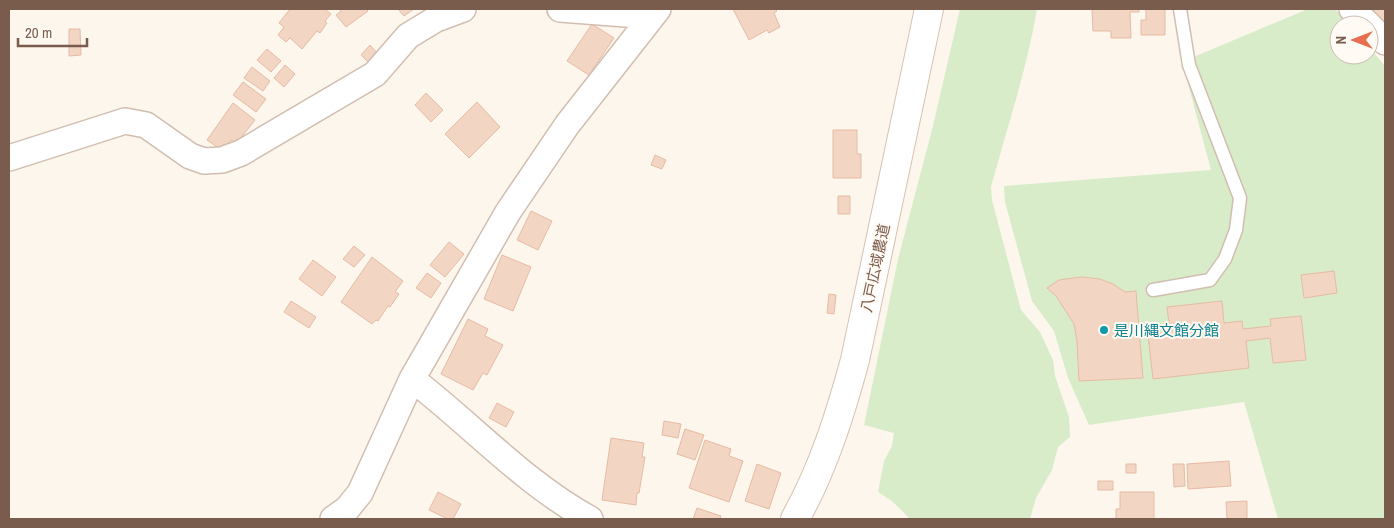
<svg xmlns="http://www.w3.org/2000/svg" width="1394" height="528" viewBox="0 0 1394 528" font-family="'Archivo Narrow','Noto Sans JP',sans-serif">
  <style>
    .green { fill: #d8ecc9 }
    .building { fill: #f3d5c3; stroke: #e6bba3 }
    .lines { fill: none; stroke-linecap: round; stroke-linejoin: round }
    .lane-casing { stroke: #d1beb0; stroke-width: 15 }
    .street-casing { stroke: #d1beb0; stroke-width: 28 }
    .secondary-casing { stroke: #d6c0b0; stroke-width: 30 }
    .lane { stroke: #fff; stroke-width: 12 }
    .street { stroke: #fff; stroke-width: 25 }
    .secondary { stroke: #fff; stroke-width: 28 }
    .culture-dot { fill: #0f9aa8; stroke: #fffaf3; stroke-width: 2 }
    .labels { text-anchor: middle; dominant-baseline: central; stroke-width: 4; stroke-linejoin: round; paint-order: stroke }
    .street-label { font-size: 15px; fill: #7a5c4d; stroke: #fffaf3 }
    .culture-label { font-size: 15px; fill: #0d838f; stroke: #fffaf3; text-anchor: start }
  </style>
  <rect width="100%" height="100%" fill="#fdf6ec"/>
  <path class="green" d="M960 9H1037C1027 69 1007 128 991 187L992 200 1021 310 1040 332 1053 360 1055 376 1069 417 1070 437 1058 447 1052 470 1036 498 1030 519H910L892 501 878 492 884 461 892 446 894 433 864 425 898 259 932 130Z
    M1308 9H1335L1351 25H1339V55H1369V47L1385 66V519H1278L1244 402 1089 425 1068 378 1054 331 1032 301 1005 202 1004 186 1211 170 1183 65 1196 56Z"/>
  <path class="building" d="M290 9H325L331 14 325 21 327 23 320 33 317 31 302 49 290 38 286 42 278 35 284 27 279 23Z
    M340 9H366L368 11 346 27 336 15 341 11Z
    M398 9H414L404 16Z
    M733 9H775L777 11 774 13 780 27 769 33 767 30 749 40Z
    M1092 9H1139V12H1130L1131 38H1111V31H1093Z
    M1146 9H1165V35H1141V20H1146Z
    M1375 9H1385V22L1372 11Z
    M592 24 614 38 589 75 567 61Z
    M69 29H80L81 55 69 56Z
    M370 45 377 53 368 62 361 55Z
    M267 49 281 61 271 72 257 60Z
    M285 65 295 74 284 87 274 78Z
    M252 67 270 81 263 91 244 78Z
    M243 82 266 99 256 112 233 95Z
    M426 93 443 110 431 122 415 105Z
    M477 102 500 127 469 158 445 134Z
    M233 103 255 120 236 144 231 140 223 151 207 140Z
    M833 130H857V154H861V178H833Z
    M655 155 666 160 662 169 651 165Z
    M838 196H850V214H838Z
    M531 211 552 221 538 250 517 240Z
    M449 242 464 254 445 277 430 265Z
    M354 246 365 255 354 267 343 259Z
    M502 255 531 267 513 311 484 299Z
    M372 257 403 281 395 292 399 294 390 307 388 306 378 321 376 320 372 324 341 302Z
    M313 260 336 277 322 296 299 279Z
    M1334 271 1337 293 1304 298 1301 275Z
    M427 273 441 283 431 298 416 288Z
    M1081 277 1100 279 1113 284 1125 292 1136 291 1143 378 1079 381 1077 341 1074 324 1056 296 1047 288 1059 280Z
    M829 294 836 295 834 314 827 313Z
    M291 301 316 317 309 328 284 312Z
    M1222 301 1224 323 1242 321 1243 329 1271 326 1270 319 1301 316 1306 360 1273 363 1270 338 1246 341 1249 368 1153 379 1147 326 1169 324 1167 307Z
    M468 319 488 329 485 336 503 345 487 375 483 373 473 390 441 374Z
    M497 403 514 412 506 427 489 418Z
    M664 421 681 424 678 438 662 435Z
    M685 429 704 435 695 460 677 454Z
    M611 438 644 443 642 457H645L639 493H637L636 505 602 500Z
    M705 440 731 449 729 456 743 461 729 502 689 488Z
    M1229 461 1231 486 1188 489 1187 464Z
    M757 464 781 473 769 509 745 501Z
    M1126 464H1136V473H1126Z
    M1173 464H1184L1185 486 1174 487Z
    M1098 481H1113V490H1098Z
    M438 492 461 504 453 519H448L429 510Z
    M1120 492H1154V519H1116V509H1120Z
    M1247 501V519H1227L1226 502Z
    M697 508 721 516 720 519H693Z"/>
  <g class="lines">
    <defs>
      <path id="lane" d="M1153 290 1210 280 1225 259 1236 230 1240 198 1189 65 1180 9"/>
      <path id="street" d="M560 9 652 16
        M1352 9 1369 25
        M1369 25 1385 42
        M9 158 125 121 146 125 190 156 204 161 222 160 241 153 375 74 408 36 436 19 463 9
        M412 379C472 425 524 483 590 519
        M333 519 347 509 360 493 412 379 508 212 567 125 658 9"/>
      <path id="secondary" d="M795 519C823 469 840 415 855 360L929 9"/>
    </defs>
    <use href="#lane" class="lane-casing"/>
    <use href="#street" class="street-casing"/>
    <use href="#secondary" class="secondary-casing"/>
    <use href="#lane" class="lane"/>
    <use href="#street" class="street"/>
    <use href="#secondary" class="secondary"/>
  </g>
  <circle class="culture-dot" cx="1104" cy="330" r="5"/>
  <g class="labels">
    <g class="street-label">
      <text transform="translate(875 268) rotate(-78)">八戸広域農道</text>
    </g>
    <g class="culture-label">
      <text x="1114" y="330">是川縄文館分館</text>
    </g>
  </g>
  <rect width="1394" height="528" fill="none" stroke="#7a5c4d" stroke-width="20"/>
  <g transform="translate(1354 40) rotate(270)"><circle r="24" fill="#fffaf3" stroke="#cabbb1"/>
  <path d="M0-4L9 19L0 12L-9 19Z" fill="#e76f51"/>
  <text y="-8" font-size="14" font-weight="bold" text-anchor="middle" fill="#7a5c4d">N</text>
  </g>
  <path d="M18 38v8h69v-8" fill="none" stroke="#7a5c4d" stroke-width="2.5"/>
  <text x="25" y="38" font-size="15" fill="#7a5c4d" stroke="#fffaf3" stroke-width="4" paint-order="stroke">20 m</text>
</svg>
